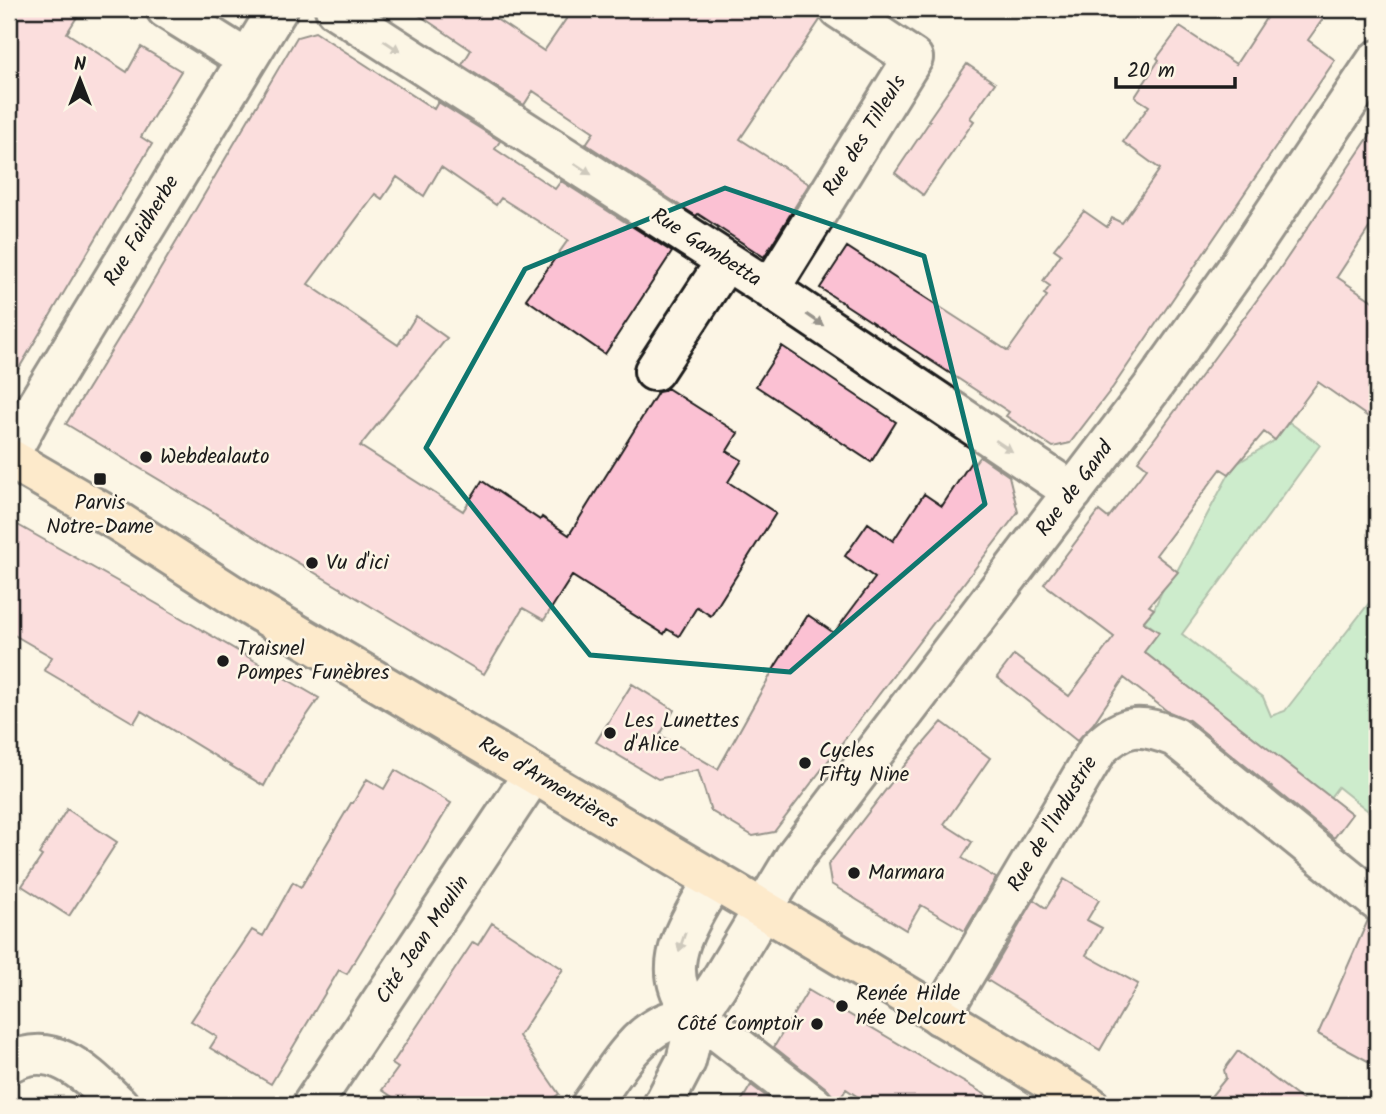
<svg xmlns="http://www.w3.org/2000/svg" width="1386" height="1114" viewBox="0 0 1386 1114" font-family="Kalam,sans-serif">
  <style>
    .green { fill: #95dfae; stroke: #587e65; stroke-width: 2 }
    .building { fill: #fbc1d3; stroke: #1c1c1c; stroke-width: 2 }
    .lines { fill: none; stroke-linecap: round; stroke-linejoin: round }
    .minor-casing { stroke: #1c1c1c; stroke-width: 44 }
    .major-casing { stroke: #1c1c1c; stroke-width: 44 }
    .minor { stroke: #fcf5e5; stroke-width: 38 }
    .major { stroke: #fedbac; stroke-width: 38 }
    .oneway { fill: #97938b }
    .marked { fill: none; stroke: #0f766e; stroke-width: 5; stroke-linejoin: round }
    .poi-dot { fill: #1c1c1c; stroke: #fcf5e5; stroke-width: 2.5 }
    .labels { text-anchor: middle; dominant-baseline: central; stroke-width: 5; stroke-linejoin: round; paint-order: stroke }
    .street-label { font-size: 21px; fill: #1c1c1c; stroke: #fcf5e5 }
    .poi-label { font-size: 21px; fill: #1c1c1c; stroke: #fcf5e5; text-anchor: start }
  </style>
  <rect width="100%" height="100%" fill="#fcf5e5"/>
  <filter id="ink" filterUnits="userSpaceOnUse"><feTurbulence type="fractalNoise" baseFrequency=".0143" numOctaves="2"/><feDisplacementMap in="SourceGraphic" scale="14" xChannelSelector="R" yChannelSelector="G"/><feConvolveMatrix kernelMatrix="1 2 1 2 8 2 1 2 1" color-interpolation-filters="sRGB"/></filter>
  <g filter="url(#ink)">
    <path class="green" d="M1289 422 1320 445 1182 634 1263 697 1271 716 1285 711 1377 593V818L1338 787 1329 799 1144 652 1159 632 1144 621 1154 609 1163 589 1177 571 1229 474 1238 463 1275 440Z"/>
    <path class="building" d="M9 9H82L67 33 127 72 141 47 181 71 141 137 152 144 9 385Z
      M410 9H481L544 51 573 9H817L820 20 740 139 809 184 764 257 698 214 696 216 586 144 594 132 533 91 524 105 462 65 471 50Z
      M1272 9H1330L1308 40 1335 60 1113 387 1070 443 1053 447 1006 416 1009 412 820 288 847 247 1008 351 1047 296 1044 294 1050 286 1043 281 1061 254 1054 249 1084 211 1107 227 1112 218 1122 223 1160 169 1123 142 1149 106 1135 97 1159 60 1157 58 1180 27 1236 64Z
      M315 32 434 109 438 102 500 141 495 149 555 189 561 181 672 252 605 354 526 299 568 240 501 198 496 205 441 167 424 196 397 177 382 199 375 194 308 284 398 345 416 316 447 338 360 446 463 511 482 481 540 520 542 517 569 535 658 392 663 391 667 388 738 433 727 451 742 460 728 482 776 513 711 616 697 607 679 636 667 629 664 634 572 576 544 620 523 608 484 674 66 424 138 307 297 37Z
      M967 64 995 83 970 118 974 121 923 195 895 173 930 121 928 120Z
      M1377 125V216L1337 277 1377 304V423L1318 382 1275 440 1264 432 1229 474 1221 469 1156 555 1178 572 1149 606 1154 609 1143 622 1159 632 1144 652 1352 814 1334 838 1189 720 1167 711 1124 678 1093 724 1077 741 997 677 1014 655 1069 696 1114 637 1044 584 1099 511 1108 518 1147 468 1138 461 1279 270Z
      M782 346 896 422 871 462 756 386Z
      M980 456 1009 476 1018 512 774 832 753 836 711 811 698 770 658 779 596 742 632 684 674 710 660 735 718 769 776 665 808 615 834 633 875 578 845 556 868 523 893 541 924 494 942 506 971 462 974 464Z
      M9 520 145 597 319 698 283 750 264 786 141 711 134 723 44 670 52 657 9 632Z
      M942 722 990 758 944 824 972 842 962 858 996 878 965 931 921 905 906 930 831 884 828 865 905 765Z
      M395 770 451 803 347 974 339 970 271 1084 210 1048 217 1037 191 1021 252 930 263 936 293 882 301 887 351 803H353L367 779 384 789Z
      M67 809 117 842 69 916 22 886 42 856 39 854Z
      M1064 879 1099 900 1087 920 1102 928 1086 955 1138 984 1100 1050 987 980 1034 900 1046 908Z
      M1368 920 1377 922V1066L1318 1034Z
      M492 923 563 969 519 1036 559 1094 543 1105H405L382 1090 398 1068 392 1064 473 942 478 945Z
      M808 990 950 1074 1003 1105H870L846 1089 837 1105 834 1103 833 1096 826 1088 774 1047Z
      M1238 1051 1309 1105H1204L1226 1078 1224 1070Z
      M751 1085 778 1105H739Z"/>
    <g class="lines">
      <defs>
        <path id="minor" d="M166 9 246 59
          M335 9 770 289 1073 492
          M770 289 913 58 839 9
          M654 371 726 261
          M9 456 35 408 278 9
          M713 881C696 912 666 951 679 988 682 998 690 1007 697 1015L813 1105
          M940 1016 1098 749C1125 722 1141 724 1175 737L1377 901
          M9 1063C55 1038 88 1076 119 1105
          M312 1105 533 774
          M591 1105C610 1079 633 1036 665 1023 675 1019 686 1018 697 1015
          M663 1105 686 1061 697 1015 717 986 796 855 1151 389 1238 267 1377 60"/>
        <path id="major" d="M9 458 119 522 251 607 815 940 1089 1105"/>
      </defs>
      <use href="#minor" class="minor-casing"/>
      <use href="#major" class="major-casing"/>
      <use href="#minor" class="minor"/>
      <use href="#major" class="major"/>
    </g>
    <defs><path id="oneway-solid" d="M-6-.8H1V-3.2L6.5 0L1 3.2V.8H-6Z" transform="scale(1.75)"/></defs>
    <g class="oneway">
      <use href="#oneway-solid" transform="translate(392 46) rotate(33)"/>
      <use href="#oneway-solid" transform="translate(583 169) rotate(33)"/>
      <use href="#oneway-solid" transform="translate(815 320) rotate(34)"/>
      <use href="#oneway-solid" transform="translate(1004 446) rotate(34)"/>
      <use href="#oneway-solid" transform="translate(682 942) rotate(109)"/>
    </g>
  </g>
  <path d="M0 0H1386V1114H0ZM725 188 924 256 985 504 790 672 590 655 426 448 525 269Z" fill="#fcf5e5" fill-opacity=".55" fill-rule="evenodd"/>
  <path class="marked" d="M725 188 924 256 985 504 790 672 590 655 426 448 525 269Z"/>
  <g class="poi-dot">
    <circle cx="146" cy="457" r="7"/>
    <rect x="93" y="472" width="14" height="14" rx="3.5"/>
    <circle cx="312" cy="563" r="7"/>
    <circle cx="223" cy="661" r="7"/>
    <circle cx="610" cy="733" r="7"/>
    <circle cx="805" cy="763" r="7"/>
    <circle cx="854" cy="873" r="7"/>
    <circle cx="842" cy="1006" r="7"/>
    <circle cx="817" cy="1024" r="7"/>
  </g>
  <g class="labels">
    <g class="street-label">
      <text transform="translate(865 136) rotate(-58)">Rue des Tilleuls</text>
      <text transform="translate(142 231) rotate(-59)">Rue Faidherbe</text>
      <text transform="translate(706 248) rotate(33)">Rue Gambetta</text>
      <text transform="translate(1075 489) rotate(-53)">Rue de Gand</text>
      <text transform="translate(548 783) rotate(31)">Rue d'Armentières</text>
      <text transform="translate(1053 824) rotate(-59)">Rue de l'Industrie</text>
      <text transform="translate(423 940) rotate(-56)">Cité Jean Moulin</text>
    </g>
    <g class="poi-label">
      <text x="160" y="457">Webdealauto</text>
      <text x="100" y="503" text-anchor="middle">Parvis<tspan x="100" dy="24">Notre-Dame</tspan></text>
      <text x="326" y="563">Vu d'ici</text>
      <text x="237" y="649">Traisnel<tspan x="237" dy="24">Pompes Funèbres</tspan></text>
      <text x="624" y="721">Les Lunettes<tspan x="624" dy="24">d'Alice</tspan></text>
      <text x="819" y="751">Cycles<tspan x="819" dy="24">Fifty Nine</tspan></text>
      <text x="868" y="873">Marmara</text>
      <text x="856" y="994">Renée Hilde<tspan x="856" dy="24">née Delcourt</tspan></text>
      <text x="803" y="1024" text-anchor="end">Côté Comptoir</text>
    </g>
  </g>
  <rect width="1386" height="1114" fill="none" stroke="#fcf5e5" stroke-width="35"/>
  <rect x="18" y="18" width="1351" height="1079" fill="none" stroke="#1c1c1c" stroke-width="2.5" filter="url(#ink)"/>
  <g transform="translate(80 80)" stroke="#fcf5e5" stroke-width="5" paint-order="stroke">
  <path d="M0-5L12 26L0 18L-12 26Z" fill="#1c1c1c"/>
  <text y="-10" font-size="19" font-weight="bold" text-anchor="middle" fill="#1c1c1c">N</text>
  </g>
  <path d="M1116 77v10h119v-10" fill="none" stroke="#1c1c1c" stroke-width="3.5"/>
  <text x="1127" y="77" font-size="21" fill="#1c1c1c" stroke="#fcf5e5" stroke-width="5" paint-order="stroke">20 m</text>
</svg>
